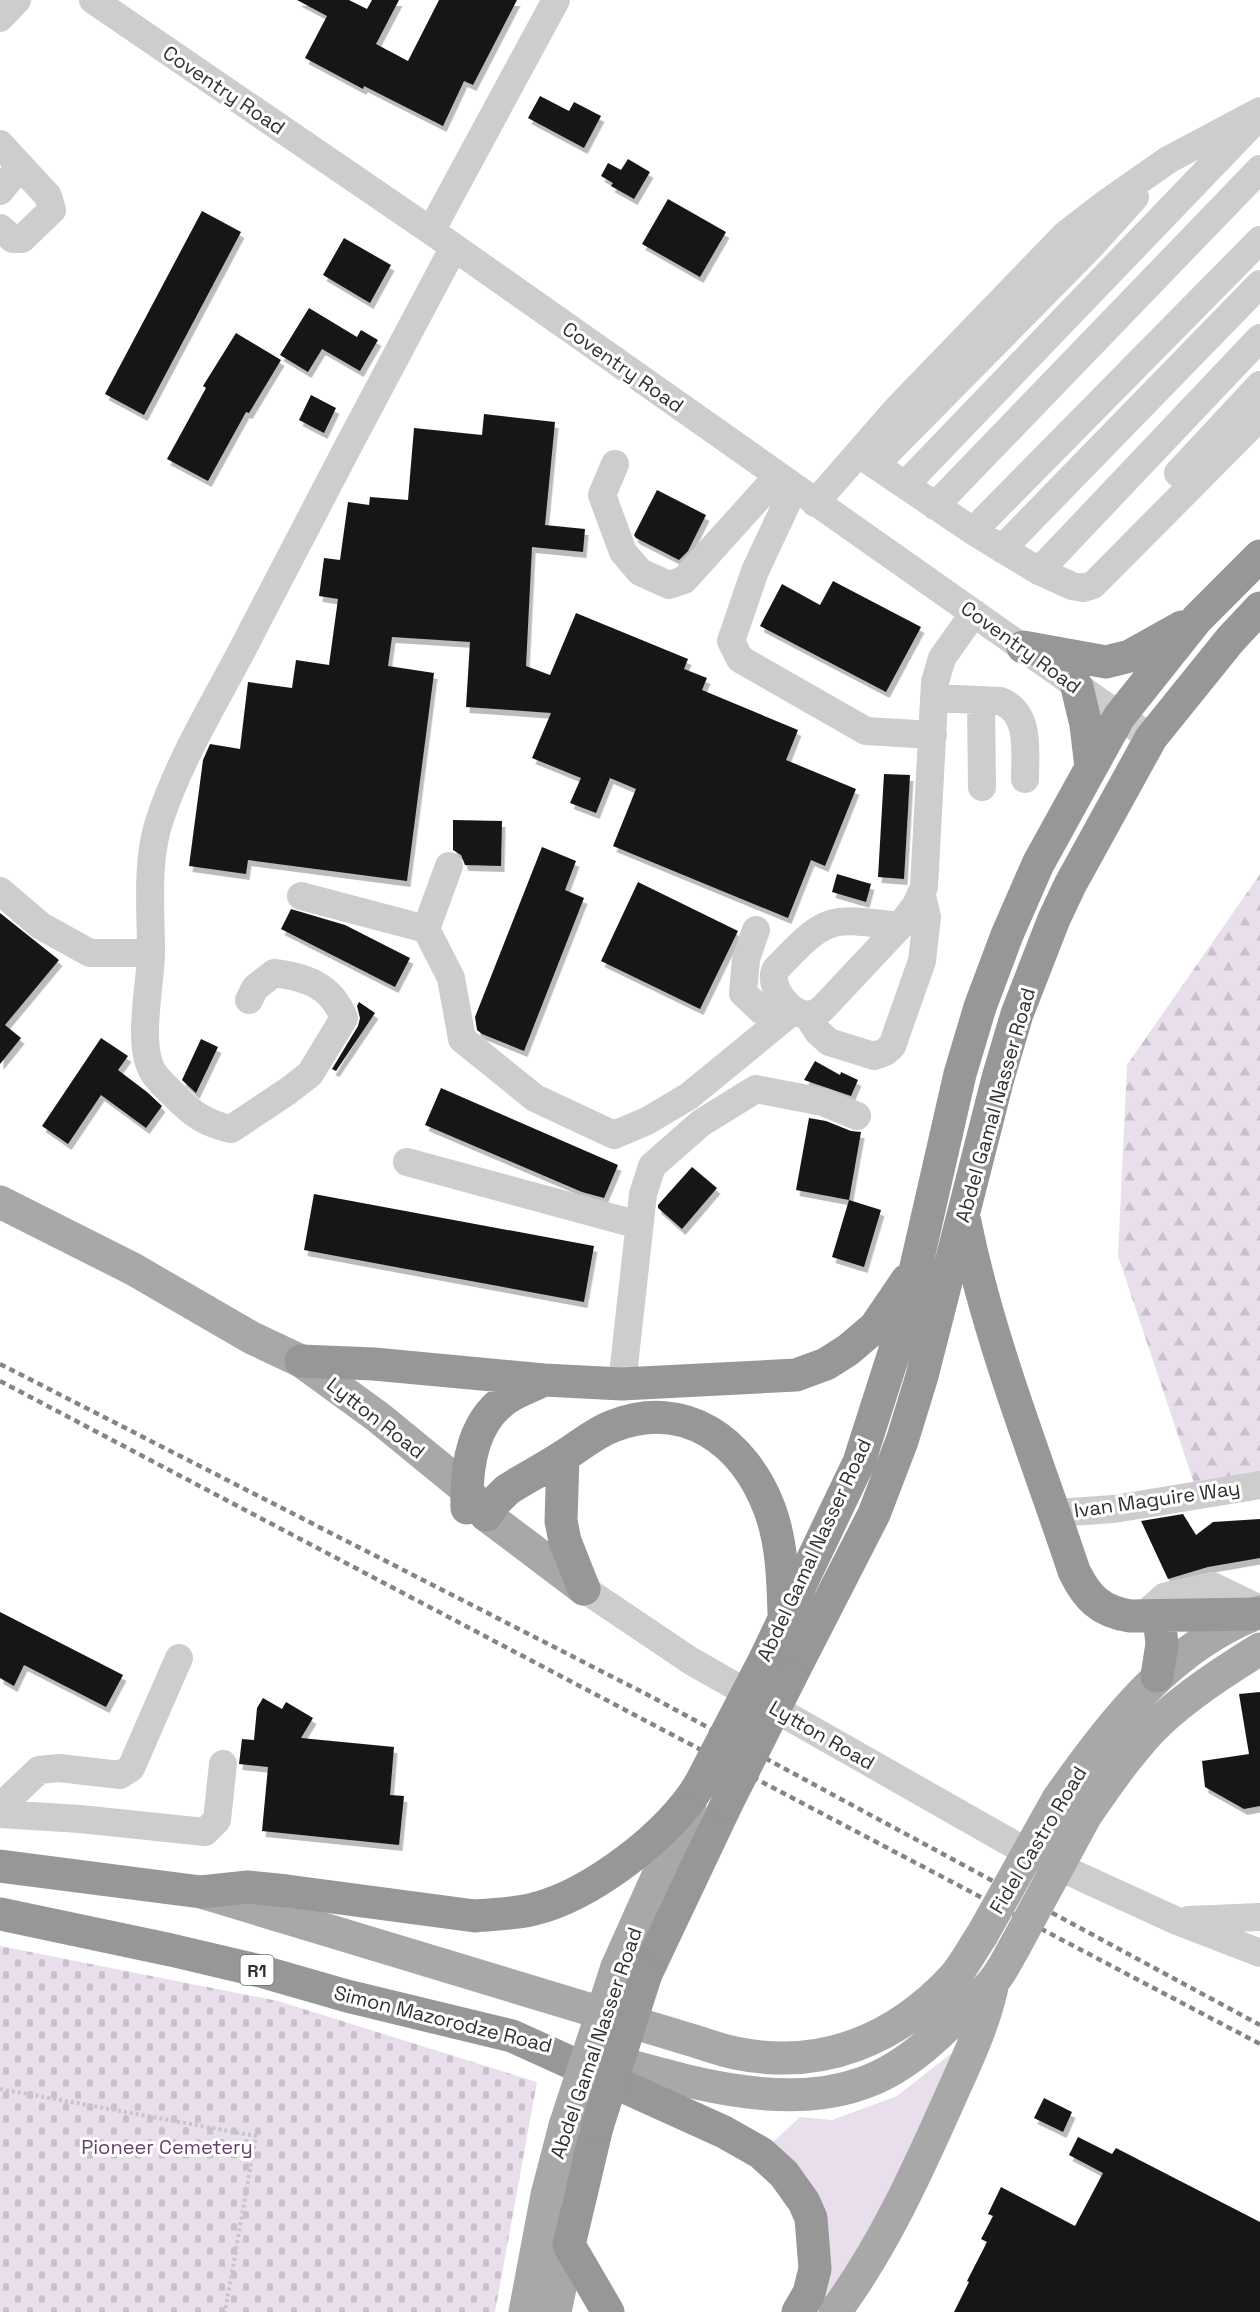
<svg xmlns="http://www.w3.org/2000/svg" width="1260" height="2312" viewBox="0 0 1260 2312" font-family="'Space Grotesk',sans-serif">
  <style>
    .forest { fill: url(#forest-firs) }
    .cemetery { fill: url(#cemetery-stones) }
    .green { fill: #e9dfec }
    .building { fill: #171717; filter: url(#shadow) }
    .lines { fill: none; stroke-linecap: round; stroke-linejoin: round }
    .path { stroke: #c7c7c7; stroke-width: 4; stroke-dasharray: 3 3; stroke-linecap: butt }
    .minor { stroke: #cdcdcd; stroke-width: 28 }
    .major { stroke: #a8a8a8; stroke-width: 33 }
    .highway { stroke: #979797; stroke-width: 33 }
    .rail { stroke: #858585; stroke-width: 4.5; stroke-dasharray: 6 4.5; stroke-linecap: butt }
    .major-bridge { stroke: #a8a8a8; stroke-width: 33 }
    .highway-bridge { stroke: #979797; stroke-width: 33 }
    .labels { text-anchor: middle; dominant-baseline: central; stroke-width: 6; stroke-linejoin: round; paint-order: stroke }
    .shield { fill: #fff; stroke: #6e6e6e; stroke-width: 1.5 }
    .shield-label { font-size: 18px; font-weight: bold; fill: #303030 }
    .street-label { font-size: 20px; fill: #303030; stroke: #fff }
    .park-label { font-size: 20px; fill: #633f6a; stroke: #fff }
  </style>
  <defs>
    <pattern id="forest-firs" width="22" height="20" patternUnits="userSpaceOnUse" patternTransform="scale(1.5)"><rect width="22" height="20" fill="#e9dfec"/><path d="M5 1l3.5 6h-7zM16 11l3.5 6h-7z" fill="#c8c0cb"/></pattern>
    <pattern id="cemetery-stones" width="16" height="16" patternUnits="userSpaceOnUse" patternTransform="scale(1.5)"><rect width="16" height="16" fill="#e9dfec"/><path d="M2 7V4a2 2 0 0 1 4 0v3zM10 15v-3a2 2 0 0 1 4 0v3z" fill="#c8c0cb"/></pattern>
    <filter id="shadow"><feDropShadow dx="3.5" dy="6" stdDeviation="0" flood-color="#0004"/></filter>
  </defs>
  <rect width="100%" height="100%" fill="#fff"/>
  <path class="forest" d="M1260 874V1473L1197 1492 1118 1256 1127 1065Z"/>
  <path class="cemetery" d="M0 1946 278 2001 537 2082 495 2312H0Z"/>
  <path class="green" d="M967 2041 924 2138 824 2312H809L822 2280 771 2144 800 2117 832 2120 897 2096Z"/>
  <path class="building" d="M297 0H349L367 9 372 0H399L376 44 408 61 439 0H517L473 85 464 81 443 126 364 86 363 89 305 58 327 16Z
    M540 96 569 111 574 102 601 116 584 148 528 118Z
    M628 159 650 172 634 199 611 186 613 183 601 176 608 163 621 170Z
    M668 199 726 232 700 277 642 244Z
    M202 211 241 232 144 415 105 394Z
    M344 238 391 265 370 303 323 275Z
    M309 308 357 337 361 330 378 340 360 371 322 349 308 372 280 355Z
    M236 333 281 360 249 413 246 412 208 481 167 459 206 388 203 386Z
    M311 395 336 408 324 433 299 420Z
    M484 414 555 422 545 525 585 529 583 552 532 547 526 666 550 675 576 613 688 659 684 669 707 678 702 690 798 730 786 760 856 789 825 866 811 860 788 918 613 846 636 789 610 778 596 813 570 803 581 778 532 758 551 713 466 707 470 642 392 637 388 666 434 673 407 881 248 860 246 874 189 866 203 760 210 744 240 749 248 682 292 688 296 660 329 665 338 599 319 596 324 558 340 560 348 502 369 505 370 497 408 500 414 428 482 435Z
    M657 490 706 515 688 551 679 560 636 538 634 535Z
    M833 581 921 627 886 692 760 626 782 584 820 605Z
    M884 774 910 775 904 879 878 877Z
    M453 820 502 821 501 866 465 865 461 855 453 850Z
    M542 847 576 861 565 890 584 898 524 1051 482 1034 477 1030 475 1017Z
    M837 874 871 884 866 902 832 892Z
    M638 882 738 931 700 1009 601 961Z
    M291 909 345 925 410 958 395 987 281 929Z
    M0 913 59 960 5 1025 21 1038 0 1064Z
    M359 1002 375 1013 336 1071 332 1069 358 1026 360 1018 357 1006Z
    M101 1038 128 1056 118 1070 147 1092 162 1106 146 1128 101 1095 68 1144 42 1126Z
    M201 1039 218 1047 196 1093 182 1080Z
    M815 1061 840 1075 841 1072 858 1080 851 1096 804 1080Z
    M441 1088 618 1165 604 1198 582 1192 425 1125Z
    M809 1118 826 1121 851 1131 861 1132 849 1200 796 1190Z
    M692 1167 717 1188 682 1229 658 1208V1205Z
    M314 1194 594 1246 584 1302 304 1250Z
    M849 1200 881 1210 864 1267 832 1257Z
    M1183 1514 1196 1535 1213 1522 1260 1519V1558L1208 1567 1168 1579 1141 1521Z
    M0 1612 123 1675 106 1707 24 1665 14 1686 0 1678Z
    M1260 1692V1806L1244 1809 1205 1787 1202 1761 1249 1754 1239 1694Z
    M263 1698 282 1709 286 1702 313 1718 301 1738 394 1747 390 1795 404 1796 399 1845 262 1831 268 1767 239 1764 242 1739 254 1740 257 1708Z
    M1044 2098 1072 2112 1063 2132 1034 2118Z
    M1078 2137 1112 2154 1116 2148 1260 2222V2312H954L969 2282 967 2281 987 2242 981 2239 993 2216 988 2214 1001 2187 1075 2226 1103 2173 1069 2155Z"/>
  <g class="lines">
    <path class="path" d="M0 2089 256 2136 225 2312"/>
    <path class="minor" d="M93 0 431 231 1151 738
      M0 18 17 0
      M0 144 48 196 52 210 22 239H13L0 228
      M0 191 20 166
      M431 231 556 0
      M859 454 973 531 1039 571 1072 586 1083 588 1093 585 1260 417
      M615 464 602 495 623 552 640 572 669 585 684 580 778 476
      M875 465 1089 248 1135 197
      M1178 473 1260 385
      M906 484 1250 126
      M794 488 755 571 731 641 740 659 866 731 933 735
      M815 503 897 409 1066 234 1105 204 1168 160 1260 111
      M935 506 1260 169
      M973 531 1260 240
      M1002 549 1260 284
      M1039 571 1260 338
      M935 698 1000 701C1031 712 1025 752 1025 779
      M981 701 982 787
      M0 891 41 926 90 953H151
      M301 896 426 929 451 978 462 1039 535 1098 614 1135 647 1121 689 1096 794 1010
      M900 926C827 917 827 916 776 969 767 984 788 1012 803 1014 811 1016 816 1013 822 1009L900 926 916 905 924 887 935 682 942 658 974 613
      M426 929 449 866
      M756 930 746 959 743 993 761 1010H794
      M249 1000 255 988 274 973C306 977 331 985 344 1018L310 1074 288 1091 231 1129C207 1124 192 1114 176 1097 169 1090 161 1083 155 1075 135 1048 151 985 151 952 151 911 146 861 159 822 181 754 221 693 253 629 319 501 386 374 454 247
      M807 1015 818 1032 829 1042 874 1056 885 1052 892 1046 922 961 927 917 922 896
      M407 1162 639 1225
      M622 1384 643 1194 652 1166 701 1123 756 1089 823 1102 857 1116
      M1055 1513 1114 1509 1260 1485
      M584 1589 691 1661 1011 1843 1083 1878 1177 1921 1260 1953
      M1142 1617 1164 1597 1212 1586 1260 1609
      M0 1807 39 1770 59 1768 120 1775 131 1768 179 1658
      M0 1814 80 1819 205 1832 217 1820 223 1764
      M1189 1920 1260 1917"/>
    <path class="major" d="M0 1202 133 1269 252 1338 301 1361 378 1417 466 1489 486 1515 584 1589
      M1058 1799C1111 1723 1170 1646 1260 1612
      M1086 1815C1106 1786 1126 1757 1150 1731 1179 1700 1224 1671 1260 1649
      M201 1892 691 2040C705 2044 720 2050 735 2053 821 2071 896 2040 954 1977 965 1964 973 1948 982 1935
      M617 1967 690 1804
      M590 2055C674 2077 778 2114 863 2083 895 2072 925 2048 949 2024 963 2011 979 1998 992 1983 1001 1973 1007 1960 1014 1948
      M525 2312 547 2195 565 2126
      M555 2312 569 2245
      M835 2312C883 2247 917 2172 950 2098 967 2060 985 2023 993 1982"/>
    <path class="highway" d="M1023 647 1106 662 1130 656 1182 627
      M1077 687 1086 725 1091 767
      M965 1222C989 1341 1036 1456 1074 1571 1087 1598 1100 1611 1130 1616L1255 1614
      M301 1361 374 1364 544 1380 622 1384 796 1375 826 1364 848 1350 875 1327 907 1280
      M563 1457 561 1521 565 1541 584 1589
      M467 1508C466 1466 472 1416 514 1394 523 1389 534 1385 544 1380
      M486 1515 494 1503 507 1490C525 1478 544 1469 562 1457 579 1447 594 1433 613 1426 685 1398 744 1441 770 1510 782 1543 783 1579 784 1614
      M765 1659 859 1462 902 1328 960 1074 980 1007 1007 935 1038 864 1119 717 1197 619 1260 556
      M1157 1676 1162 1644 1159 1617
      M790 1678 874 1514 902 1441 922 1376 998 1078 1017 1014 1054 919 1070 885 1151 738 1230 640 1260 608
      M0 1866 201 1892 248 1887 287 1891 475 1916C495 1914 515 1914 534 1909 591 1895 671 1834 700 1784
      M0 1914 171 1950 260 1971 347 1996 512 2036 724 2132 761 2153 784 2174 804 2202 811 2218 815 2269 809 2293 798 2312
      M646 1974 727 1803
      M597 2127 569 2245 608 2312"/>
    <path class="rail" d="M0 1364 648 1695 1260 2025
      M0 1381 1260 2044"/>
    <path class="major-bridge" d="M982 1935 1058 1799
      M1014 1948 1086 1815
      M565 2126 617 1967"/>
    <path class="highway-bridge" d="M700 1784 765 1659
      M727 1803 790 1678
      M597 2127 646 1974"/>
  </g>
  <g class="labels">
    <rect class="shield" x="240.5" y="1955" width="33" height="30" rx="4.5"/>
    <g class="shield-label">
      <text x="257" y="1970">R1</text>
    </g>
    <g class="street-label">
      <text transform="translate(224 90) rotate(34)">Coventry Road</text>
      <text transform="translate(623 367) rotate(35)">Coventry Road</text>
      <text transform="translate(1021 647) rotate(36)">Coventry Road</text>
      <text transform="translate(995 1105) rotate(-74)">Abdel Gamal Nasser Road</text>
      <text transform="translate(376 1418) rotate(38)">Lytton Road</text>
      <text transform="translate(1157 1499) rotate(-8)">Ivan Maguire Way</text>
      <text transform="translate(814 1550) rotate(-65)">Abdel Gamal Nasser Road</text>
      <text transform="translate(822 1735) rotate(30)">Lytton Road</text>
      <text transform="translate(1038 1840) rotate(-59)">Fidel Castro Road</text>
      <text transform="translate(443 2019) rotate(14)">Simon Mazorodze Road</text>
      <text transform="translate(596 2043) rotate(-71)">Abdel Gamal Nasser Road</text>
    </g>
    <g class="park-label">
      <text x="167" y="2147">Pioneer Cemetery</text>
    </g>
  </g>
</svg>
